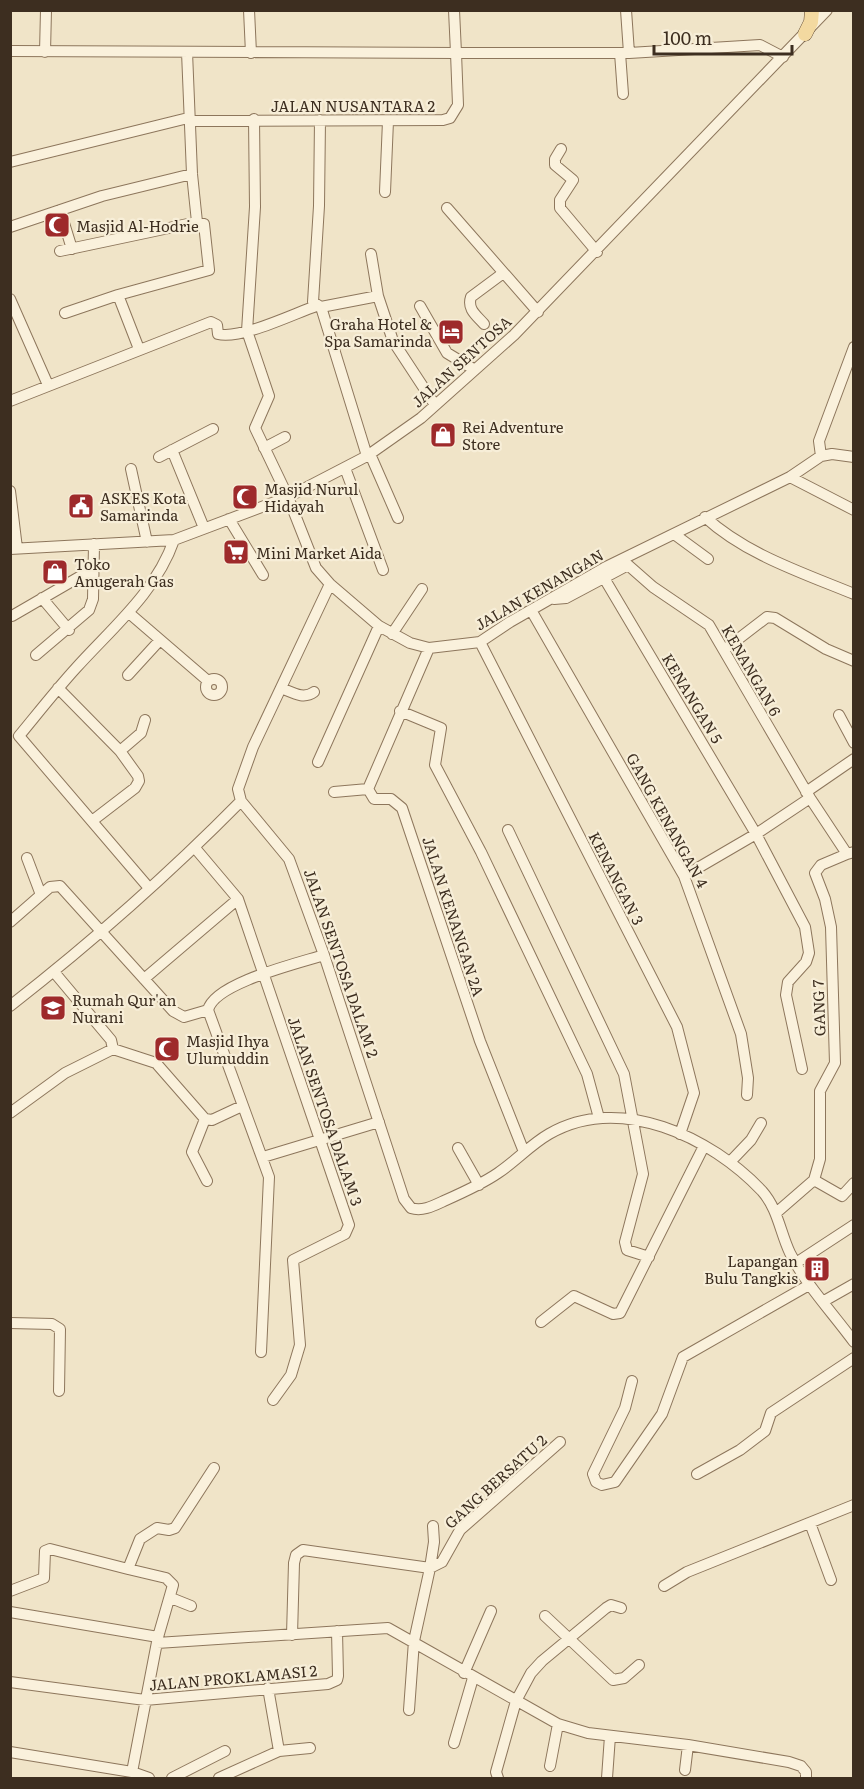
<svg xmlns="http://www.w3.org/2000/svg" width="864" height="1789" viewBox="0 0 864 1789" font-family="Literata,serif">
  <style>
    .lines { fill: none; stroke-linecap: round; stroke-linejoin: round }
    .minor-casing { stroke: #8d765c; stroke-width: 12 }
    .major-casing { stroke: #5b4430; stroke-width: 15 }
    .minor { stroke: #faf1dc; stroke-width: 10 }
    .major { stroke: #f3d9a0; stroke-width: 14 }
    .labels { text-anchor: middle; dominant-baseline: central; stroke-width: 4.5; stroke-linejoin: round; paint-order: stroke }
    .street-label { font-size: 15px; fill: #3d2e20; stroke: #f7eed8 }
    .poi-label { font-size: 15px; fill: #3d2e20; stroke: #f7eed8; text-anchor: start }
  </style>
  <rect width="100%" height="100%" fill="#f0e4c8"/>
  <g class="lines">
    <defs>
      <path id="minor" d="M249 10 251 53
        M626 10 629 53
        M10 51 456 53 454 10
        M45 52 46 10
        M620 53 623 94
        M254 119 255 207 247 331 269 396 255 428 288 497 316 568 330 584 379 626 410 643 429 648 480 642 510 622 604 568 790 477 821 456 832 454 854 457
        M320 120 319 206 313 302 321 307
        M189 121 443 120 450 118 458 105 456 53H629L760 45 783 57
        M561 149 555 159V165L573 180 560 200V208L597 252
        M10 162 188 118
        M385 192 388 121
        M447 208 538 312
        M60 210 72 249
        M10 227 102 196 192 174
        M60 251 197 222
        M371 254 378 296 393 341 435 405
        M118 295 139 349
        M10 299 48 385
        M420 306 447 353 475 370
        M321 307 367 456
        M321 307 378 296
        M65 313 118 295 209 270 204 224 197 222 192 174 187 52
        M484 324C476 315 467 309 471 297L502 274
        M10 401 211 322 217 325 218 334C240 340 293 314 316 306
        M264 448 285 437
        M172 450 204 528
        M370 454 398 518
        M821 456 819 441 854 347
        M159 457 213 429
        M345 468 383 570
        M131 469 147 542
        M790 477 854 510
        M10 491 17 548
        M705 517C745 554 803 573 854 594
        M229 519 263 575
        M674 534 708 559
        M10 549 174 540 288 497 367 456 421 418 514 335 827 10
        M604 578 756 834 805 927 809 953 806 962 788 982 786 995 802 1069
        M42 598 69 630
        M554 599 566 598 628 565 653 587 709 625 810 798 847 854 854 852
        M531 610 684 876 741 1034 748 1078 747 1095
        M129 613 208 681
        M12 616 93 569
        M392 634 422 589
        M480 642 677 1027 694 1093 680 1134
        M429 648 368 789 374 799H391L402 808 480 1041 524 1152
        M724 650 767 617 775 618 826 649 854 661
        M36 655 89 610 93 599 94 544
        M128 675 160 640
        M206 687a8 8 0 1 1 16 0a8 8 0 1 1-16 0Z
        M58 688 120 751 138 776 139 781 135 788 92 821
        M281 688C292 692 303 700 314 692
        M400 711 441 728 435 765 481 852 587 1074 599 1118
        M839 715 854 743
        M120 751 141 733 145 720
        M318 762 379 626
        M334 792 368 789
        M806 792 854 759
        M241 801 238 789 253 747 330 584
        M508 830 624 1074 643 1174 625 1242 627 1250 649 1257
        M195 848 238 899 349 1225 345 1234 293 1260 300 1345 291 1375 273 1400
        M27 858 41 895
        M684 876 756 834 810 798
        M149 888 19 736C38 713 56 690 76 668 112 628 156 592 174 540
        M10 922 50 887 60 886 173 1011 184 1017 208 1010
        M144 979 238 899
        M10 1006C92 942 169 874 241 801L289 859 324 955 404 1199 411 1208C423 1212 435 1205 446 1200 464 1192 482 1184 498 1173 516 1161 530 1145 549 1134 620 1093 711 1137 762 1191 778 1209 780 1232 790 1253 806 1285 832 1312 854 1342
        M113 1049 156 1063 205 1119 212 1120 242 1106
        M10 1113 65 1073 113 1049 111 1040 54 972
        M205 1119 192 1152 207 1181
        M458 1148 479 1185
        M263 1157 379 1122
        M730 1162 751 1140 761 1123
        M814 1180 820 1159V1091L835 1063 831 927 825 899 815 873 821 865 847 854
        M814 1180 842 1196 854 1183
        M776 1213 814 1180
        M796 1263 854 1225
        M824 1301 854 1284
        M541 1322 574 1296 613 1314 620 1313 704 1146
        M10 1323 52 1324 60 1329 59 1391
        M261 1352 269 1177 208 1010C214 983 299 963 324 955
        M632 1381 625 1408 593 1474 596 1482 602 1485 615 1482 662 1414 683 1357 809 1285
        M697 1474 740 1450 765 1431 771 1413 854 1358
        M810 1523 831 1580
        M128 1569 166 1578 173 1585 158 1637 132 1772
        M664 1586 687 1572 854 1505
        M10 1591 44 1578 45 1551 50 1549 128 1569 140 1539 157 1528 169 1530 175 1528 214 1468
        M171 1598 191 1606
        M10 1612 158 1637
        M545 1616 613 1680 624 1678 639 1665
        M292 1635 294 1563 296 1555 303 1550 430 1568 434 1542 433 1526
        M157 1643 388 1628 558 1724 588 1733 688 1745 789 1762 801 1766 806 1772V1778
        M464 1673 491 1611
        M10 1682 145 1700 328 1684 337 1680 338 1676 337 1631
        M268 1688 279 1751 310 1748
        M409 1710 414 1641 430 1568 442 1562 460 1530 560 1442
        M454 1743 473 1678
        M10 1752 132 1772 149 1778
        M550 1766 558 1724
        M685 1770 688 1745
        M172 1778 225 1751
        M219 1778 279 1751
        M498 1778 496 1772 516 1701 531 1673 542 1661 606 1608 611 1605 621 1608
        M607 1778 610 1736"/>
      <path id="major" d="M805 34 811 22 812 10"/>
    </defs>
    <use href="#minor" class="minor-casing"/>
    <use href="#major" class="major-casing"/>
    <use href="#minor" class="minor"/>
    <use href="#major" class="major"/>
  </g>
  <defs>
    <symbol id="mosque-square" viewBox="-11 -11 22 22"><rect x="-9" y="-9" width="18" height="18" rx="4" fill="#9e2a2b" stroke="#f7eed8"/><path d="M3.5-4.9A6 6 0 1 0 3.5 4.9A5 5 0 1 1 3.5-4.9Z" fill="#fff"/></symbol>
    <symbol id="hotel-square" viewBox="-11 -11 22 22"><rect x="-9" y="-9" width="18" height="18" rx="4" fill="#9e2a2b" stroke="#f7eed8"/><path d="M-6-4.5h1.5V1H6V5H4.5V3h-9V5H-6ZM-4 0a1.8 1.8 0 1 1 3.6 0ZM.5 0V-2.5h3Q6-2.5 6 0Z" fill="#fff"/></symbol>
    <symbol id="shop-square" viewBox="-11 -11 22 22"><rect x="-9" y="-9" width="18" height="18" rx="4" fill="#9e2a2b" stroke="#f7eed8"/><path d="M-5-2.5h2.3a2.7 3.5 0 0 1 5.4 0H5L5.5 6h-11ZM-1.5-2.5h3a1.5 2.3 0 0 0-3 0Z" fill="#fff"/></symbol>
    <symbol id="civic-square" viewBox="-11 -11 22 22"><rect x="-9" y="-9" width="18" height="18" rx="4" fill="#9e2a2b" stroke="#f7eed8"/><path d="M-.6-6.5H3V-4.5H.6V-3L4-1V1h2V6H-6V1h2V-1L-.6-3ZM-1.2 2.5V6h2.4V2.5Z" fill="#fff"/></symbol>
    <symbol id="supermarket-square" viewBox="-11 -11 22 22"><rect x="-9" y="-9" width="18" height="18" rx="4" fill="#9e2a2b" stroke="#f7eed8"/><path d="M-6-5.5h2.5l.6 2H6L4.5 2H-2.5L-4.4-4H-6ZM-1.5 3.2a1.3 1.3 0 1 0 .1 0ZM3 3.2a1.3 1.3 0 1 0 .1 0Z" fill="#fff"/></symbol>
    <symbol id="school-square" viewBox="-11 -11 22 22"><rect x="-9" y="-9" width="18" height="18" rx="4" fill="#9e2a2b" stroke="#f7eed8"/><path d="M0-5L7-2L0 1L-7-2ZM-4 1L0 2.5L4 1V4Q0 6-4 4Z" fill="#fff"/></symbol>
    <symbol id="building-square" viewBox="-11 -11 22 22"><rect x="-9" y="-9" width="18" height="18" rx="4" fill="#9e2a2b" stroke="#f7eed8"/><path d="M-4-6H4V6H1V3H-1V6H-4ZM-2.5-4.3h1.7v1.8h-1.7ZM.8-4.3h1.7v1.8H.8ZM-2.5-1h1.7V.8h-1.7ZM.8-1h1.7V.8H.8Z" fill="#fff"/></symbol>
  </defs>
  <g fill-rule="evenodd">
    <use href="#mosque-square" x="42" y="210" width="30" height="30"/>
    <use href="#hotel-square" x="436" y="317" width="30" height="30"/>
    <use href="#shop-square" x="428" y="420" width="30" height="30"/>
    <use href="#mosque-square" x="230" y="482" width="30" height="30"/>
    <use href="#civic-square" x="66" y="491" width="30" height="30"/>
    <use href="#supermarket-square" x="221" y="537" width="30" height="30"/>
    <use href="#shop-square" x="40" y="557" width="30" height="30"/>
    <use href="#school-square" x="38" y="993" width="30" height="30"/>
    <use href="#mosque-square" x="152" y="1034" width="30" height="30"/>
    <use href="#building-square" x="802" y="1254" width="30" height="30"/>
  </g>
  <g class="labels">
    <g class="street-label">
      <text x="353" y="105">JALAN NUSANTARA 2</text>
      <text transform="translate(461 361) rotate(-42)">JALAN SENTOSA</text>
      <text transform="translate(539 589) rotate(-30)">JALAN KENANGAN</text>
      <text transform="translate(752 670) rotate(60)">KENANGAN 6</text>
      <text transform="translate(693 698) rotate(59)">KENANGAN 5</text>
      <text transform="translate(668 820) rotate(61)">GANG KENANGAN 4</text>
      <text transform="translate(617 878) rotate(63)">KENANGAN 3</text>
      <text transform="translate(454 916) rotate(72)">JALAN KENANGAN 2A</text>
      <text transform="translate(342 963) rotate(71)">JALAN SENTOSA DALAM 2</text>
      <text transform="translate(818 1008) rotate(-92)">GANG 7</text>
      <text transform="translate(326 1111) rotate(71)">JALAN SENTOSA DALAM 3</text>
      <text transform="translate(495 1481) rotate(-42)">GANG BERSATU 2</text>
      <text transform="translate(233 1677) rotate(-5)">JALAN PROKLAMASI 2</text>
    </g>
    <g class="poi-label">
      <text x="76" y="225">Masjid Al-Hodrie</text>
      <text x="432" y="323" text-anchor="end">Graha Hotel &amp;<tspan x="432" dy="17">Spa Samarinda</tspan></text>
      <text x="462" y="426">Rei Adventure<tspan x="462" dy="17">Store</tspan></text>
      <text x="264" y="488">Masjid Nurul<tspan x="264" dy="17">Hidayah</tspan></text>
      <text x="100" y="497">ASKES Kota<tspan x="100" dy="17">Samarinda</tspan></text>
      <text x="256" y="552">Mini Market Aida</text>
      <text x="74" y="563">Toko<tspan x="74" dy="17">Anugerah Gas</tspan></text>
      <text x="72" y="999">Rumah Qur'an<tspan x="72" dy="17">Nurani</tspan></text>
      <text x="186" y="1040">Masjid Ihya<tspan x="186" dy="17">Ulumuddin</tspan></text>
      <text x="798" y="1260" text-anchor="end">Lapangan<tspan x="798" dy="17">Bulu Tangkis</tspan></text>
    </g>
  </g>
  <rect width="864" height="1789" fill="none" stroke="#3d2e20" stroke-width="24"/>
  <path d="M654 45v9h138v-9" fill="none" stroke="#3d2e20" stroke-width="3"/>
  <text x="663" y="45" font-size="18" fill="#3d2e20" stroke="#f7eed8" stroke-width="4.5" paint-order="stroke">100 m</text>
</svg>
